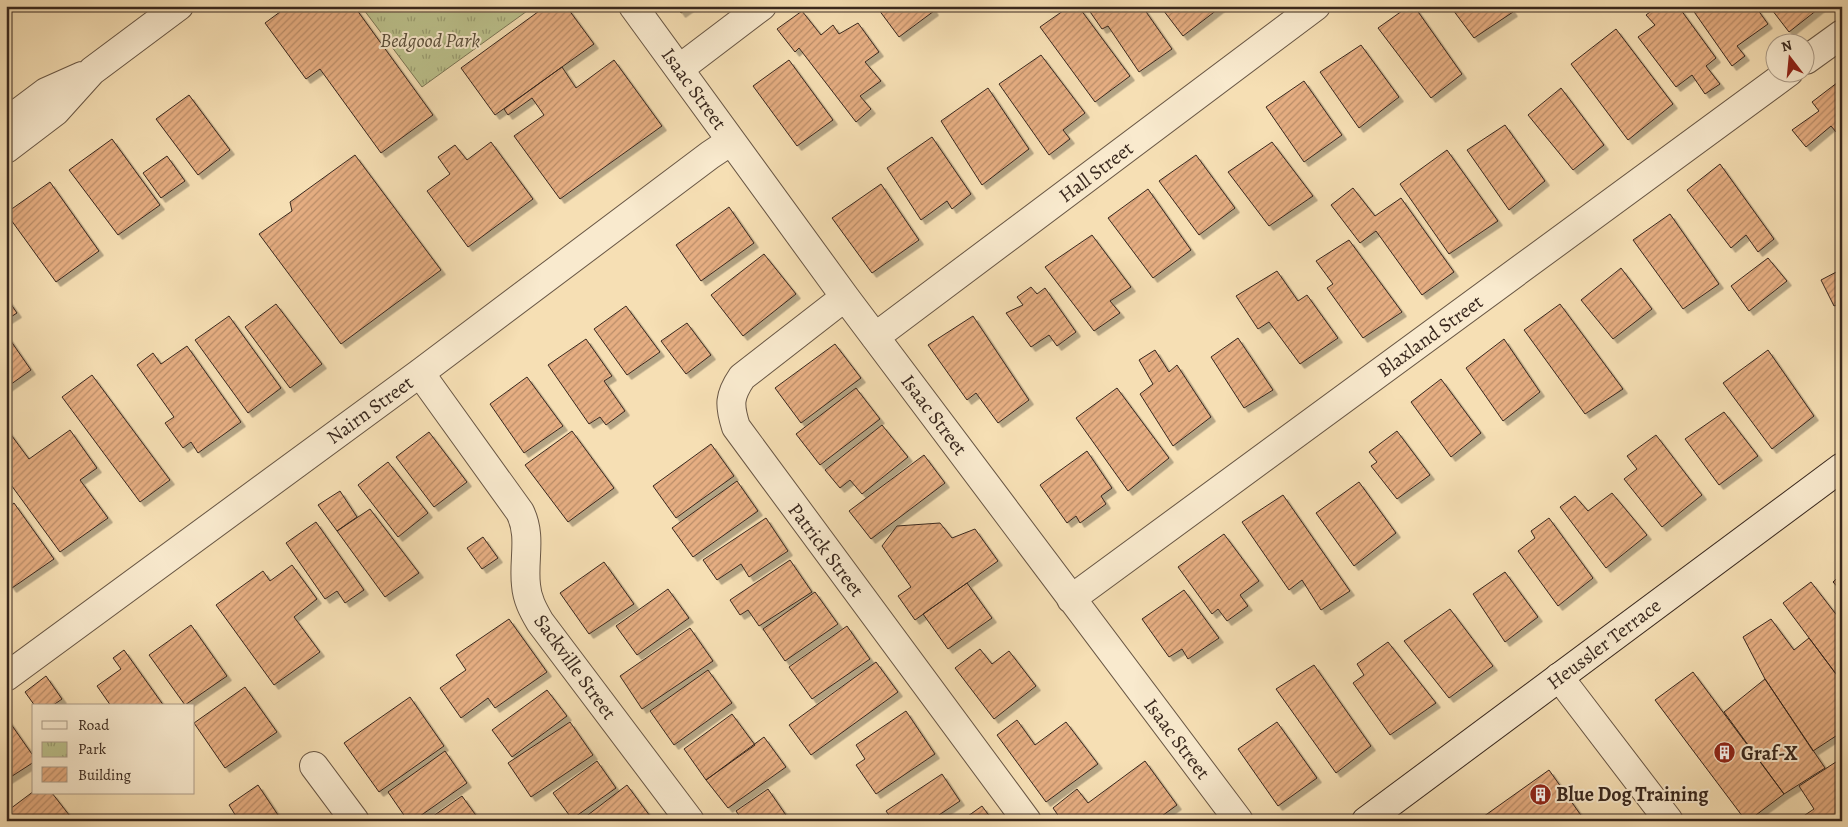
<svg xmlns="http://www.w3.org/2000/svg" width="1848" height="827" viewBox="0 0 1848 827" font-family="Alegreya,serif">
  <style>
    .park { fill: url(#park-tufts); stroke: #7a7556 }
    .building { fill: url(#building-hatch); stroke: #39281e; filter: url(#shadow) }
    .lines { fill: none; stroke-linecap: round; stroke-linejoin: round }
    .street-casing { stroke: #685644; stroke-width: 30 }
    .secondary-casing { stroke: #39281e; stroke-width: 30 }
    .street { stroke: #f9eace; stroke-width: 28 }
    .secondary { stroke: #f9eace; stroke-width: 28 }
    .labels { text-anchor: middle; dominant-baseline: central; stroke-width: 4; stroke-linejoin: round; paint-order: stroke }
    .park-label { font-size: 20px; font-style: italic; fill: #5a4e3a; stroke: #f9eace }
    .street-label { font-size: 20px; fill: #39281e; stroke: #f9eace }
    .poi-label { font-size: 20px; font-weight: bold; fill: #39281e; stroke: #f9eace; text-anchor: start }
  </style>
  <defs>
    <pattern id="park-tufts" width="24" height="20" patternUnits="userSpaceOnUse" patternTransform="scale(1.25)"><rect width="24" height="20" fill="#bcc28d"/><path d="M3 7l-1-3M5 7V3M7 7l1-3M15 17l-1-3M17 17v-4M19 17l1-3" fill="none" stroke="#9a9e73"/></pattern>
    <pattern id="building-hatch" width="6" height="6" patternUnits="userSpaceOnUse" patternTransform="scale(1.25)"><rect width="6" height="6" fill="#e6ae82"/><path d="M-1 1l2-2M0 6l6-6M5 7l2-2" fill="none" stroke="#bb8e6a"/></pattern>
    <filter id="shadow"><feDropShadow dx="4.5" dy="4.5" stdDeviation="0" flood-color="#0004"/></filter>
  </defs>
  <rect width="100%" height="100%" fill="#f6dfb4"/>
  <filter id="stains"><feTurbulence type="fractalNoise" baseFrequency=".004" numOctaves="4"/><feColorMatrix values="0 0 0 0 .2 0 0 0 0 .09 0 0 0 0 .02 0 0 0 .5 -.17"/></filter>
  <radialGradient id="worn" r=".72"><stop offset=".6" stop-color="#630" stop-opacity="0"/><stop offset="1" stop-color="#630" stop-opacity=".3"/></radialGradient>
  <path class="park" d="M361 6H534L422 87Z"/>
  <path class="building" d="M288 6H354L433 115 381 153 320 69 306 79 265 23Z
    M546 6H566L594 44 495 115 461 68Z
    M676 6H691L681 13Z
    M876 6H931L934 11 899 37Z
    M1070 6H1078L1130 76 1095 102 1040 27Z
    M1086 6H1142L1172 49 1139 72 1108 26 1102 29Z
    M1160 6H1222L1183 36Z
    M1409 6H1414L1462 74 1431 98 1378 28Z
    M1450 6H1509L1513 12 1474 38Z
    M1658 6H1678L1716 58 1706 66 1720 84 1705 94 1692 75 1676 87 1638 37 1655 25 1646 15Z
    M1690 6H1755L1768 24 1737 46 1745 56 1732 66Z
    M1769 6H1822L1789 32Z
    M802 11 821 35 833 25 839 34 858 23 879 52 865 62 881 81 860 96 871 109 856 122 799 48 795 52 777 29Z
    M1616 29 1673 104 1628 140 1571 64Z
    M1361 45 1399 97 1359 128 1320 72Z
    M1041 55 1085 113 1063 130 1070 139 1049 155 999 84Z
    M614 60 662 126 560 199 514 136 544 115 532 98 508 115 504 109 562 67 576 88Z
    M789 60 833 120 797 146 753 86Z
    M1842 79V139L1831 126 1806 147 1792 130 1819 111 1812 102Z
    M1304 81 1342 135 1304 162 1266 107Z
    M988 88 1029 149 982 185 941 121Z
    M1561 88 1604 145 1573 170 1528 115Z
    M189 95 230 150 198 175 156 119Z
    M1505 125 1545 181 1509 210 1467 150Z
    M932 137 971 194 952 209 947 201 921 220 887 168Z
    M112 139 160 205 118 235 69 170Z
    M491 142 533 199 468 247 427 191 450 174 438 157 455 145 467 160Z
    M1272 142 1313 196 1269 226 1228 172Z
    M1447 150 1498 221 1449 254 1400 184Z
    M355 155 441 270 341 344 259 234 292 211 290 202Z
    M1196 155 1235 208 1199 235 1159 181Z
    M167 156 185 181 161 198 143 173Z
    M1720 164 1774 239 1758 252 1746 235 1731 248 1687 190Z
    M50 182 99 251 56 282 6 213Z
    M881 184 919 240 872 273 832 218Z
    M1353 188 1375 216 1401 198 1454 272 1422 295 1376 231 1360 243 1331 205Z
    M1148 189 1191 250 1153 278 1108 218Z
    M729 207 754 243 701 281 676 245Z
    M1670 214 1719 284 1683 309 1633 240Z
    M1092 235 1131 287 1110 301 1120 313 1094 331 1045 267Z
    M1349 240 1402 312 1363 338 1327 288 1333 284 1316 261Z
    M764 254 796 294 743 336 711 295Z
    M1768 258 1787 281 1749 311 1731 286Z
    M1621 268 1652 309 1613 339 1581 300Z
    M1842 269V302L1834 306 1821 280Z
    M1277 271 1298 301 1307 295 1338 338 1300 364 1269 322 1258 329 1236 296Z
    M1031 287 1037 294 1045 288 1076 332 1057 346 1049 335 1031 347 1006 313 1023 305 1017 297Z
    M6 297 17 313 6 320Z
    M276 304 322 364 290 388 245 327Z
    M1560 304 1623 389 1585 414 1524 330Z
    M626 306 660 352 627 375 594 329Z
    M229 316 281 388 248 413 195 340Z
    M973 316 1029 400 998 423 976 393 967 400 928 345Z
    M687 323 711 355 686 374 661 341Z
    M6 334 31 370 7 387H6Z
    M1238 338 1273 390 1244 408 1211 357Z
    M586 339 612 376 604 381 625 411 606 425 600 417 589 424 548 365Z
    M1504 339 1540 392 1503 421 1466 368Z
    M835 344 861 378 801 423 775 388Z
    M187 346 241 422 198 453 191 442 183 448 165 423 174 417 137 365 153 353 161 364Z
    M1155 350 1169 372 1177 365 1211 417 1173 446 1140 394 1153 384 1139 360Z
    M1768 350 1814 416 1772 449 1723 383Z
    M92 375 170 480 140 502 62 397Z
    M527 377 563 426 524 453 490 404Z
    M1441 379 1481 433 1451 457 1411 402Z
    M856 388 880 419 820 465 796 434Z
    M1117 388 1169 458 1128 491 1076 418Z
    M1724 412 1758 456 1719 485 1685 439Z
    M882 425 908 457 862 494 850 480 840 488 825 470Z
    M6 428 29 459 70 430 97 468 80 480 108 518 60 552 6 478Z
    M572 431 614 488 568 522 525 465Z
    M1397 431 1430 475 1397 499 1371 466 1377 462 1369 452Z
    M429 432 467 482 434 507 396 457Z
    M1656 435 1702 495 1662 527 1624 479 1637 469 1627 456Z
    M711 444 734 476 676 518 653 486Z
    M1087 451 1112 488 1101 496 1106 504 1080 523 1076 516 1067 523 1040 485Z
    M924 455 945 483 871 539 849 511Z
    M388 462 428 513 398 537 358 485Z
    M737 481 758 511 693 557 672 528Z
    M1359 482 1396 533 1354 566 1316 513Z
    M340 491 357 517 337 531 318 505Z
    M1612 493 1647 535 1606 568 1560 507 1575 496 1588 511Z
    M1283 495 1350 591 1321 610 1302 580 1289 590 1242 522Z
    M14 503 54 559 12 588 6 580V509Z
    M370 509 419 573 385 597 337 531Z
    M766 518 788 551 749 577 741 564 717 580 703 560Z
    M1549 518 1593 578 1558 606 1518 551 1535 538 1531 531Z
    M316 522 364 590 345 603 337 591 325 599 286 543Z
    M940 523 952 538 975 529 998 561 915 620 898 596 911 587 882 546 897 526Z
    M1224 534 1259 581 1240 595 1248 606 1227 621 1218 609 1212 614 1178 567Z
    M483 537 498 558 482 569 467 548Z
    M790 560 812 592 759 626 748 610 740 615 730 600Z
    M604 562 634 604 589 634 560 593Z
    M292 565 317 599 294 617 320 652 274 685 216 605 263 571 270 581Z
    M1505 572 1538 617 1505 642 1473 594Z
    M1842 573V592L1833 582Z
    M1811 582 1842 622V682L1783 603Z
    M967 583 992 618 948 649 923 614Z
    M668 589 689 618 637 655 616 626Z
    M1184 590 1219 638 1188 659 1182 649 1169 657 1142 619Z
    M815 592 838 624 785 661 763 629Z
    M1450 609 1493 666 1449 698 1404 641Z
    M509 619 547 672 495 708 488 698 461 718 440 688 466 670 456 655Z
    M1771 619 1794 650 1809 638 1842 682V732L1813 751 1765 679 1743 637Z
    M191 625 227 676 185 705 149 655Z
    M847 626 870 659 812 699 789 667Z
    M690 628 713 661 642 709 620 676Z
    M1388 642 1436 703 1390 735 1353 683 1364 675 1357 664Z
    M980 649 992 664 1009 651 1036 686 994 719 955 668Z
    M124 650 164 706H111L97 686 121 669 113 658Z
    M876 662 898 692 811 755 789 725Z
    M1314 665 1371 746 1336 773 1276 689Z
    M708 670 732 703 674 745 650 711Z
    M1693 672 1784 794 1748 821H1746L1655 700Z
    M46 676 62 699 52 706H35L25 692Z
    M1765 679 1825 768 1784 794 1724 712Z
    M245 687 277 732 225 768 194 723Z
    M547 690 567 716 512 757 492 730Z
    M410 697 444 746 379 792 344 743Z
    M906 711 935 754 876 794 856 765 865 759 856 745Z
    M732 714 755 745 706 780 684 749Z
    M6 717 34 757V762L6 780Z
    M1017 720 1035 745 1066 722 1098 764 1046 802 997 735Z
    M570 722 593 755 531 797 508 763Z
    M1277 722 1317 778 1278 806 1238 749Z
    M764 737 786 767 728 808 706 780Z
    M445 751 467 783 413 821H408L388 792Z
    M1842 758V821H1796L1814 809 1799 786Z
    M597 761 616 788 572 819 553 793Z
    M1145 761 1177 805 1155 821H1062L1053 808 1077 789 1088 803Z
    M1549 770 1585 821H1482L1480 819Z
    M942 774 960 801 930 821H917L913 816 906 821H893L886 811Z
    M258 785 282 821H239L229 805Z
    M627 785 650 816 644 821H580Z
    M768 789 790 821H743L736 811Z
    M34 791V793H52L73 820 6 821V812Z
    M462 796 480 821H426Z
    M982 806 993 821H961Z"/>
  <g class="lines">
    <defs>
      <path id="street" d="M633 6 845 297 1239 821
        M1806 60 1842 34
        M679 69 762 6
        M6 122 46 92 82 76
        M6 149 56 111 92 71 179 6
        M845 297 742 377C729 396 729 405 736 427L1027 821
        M875 337 1316 6
        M420 373 520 512C532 536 523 560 526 585 527 599 533 610 540 622L690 821
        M1071 599 1789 72
        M6 677 420 373 710 155 731 141
        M1559 677 1669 821
        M314 766 355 821"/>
      <path id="secondary" d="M1366 821 1842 467"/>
    </defs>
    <use href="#street" class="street-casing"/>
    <use href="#secondary" class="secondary-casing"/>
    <use href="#street" class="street"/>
    <use href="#secondary" class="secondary"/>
  </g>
  <defs>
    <symbol id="building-disc" viewBox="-11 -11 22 22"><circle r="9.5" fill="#8f2418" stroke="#f9eace"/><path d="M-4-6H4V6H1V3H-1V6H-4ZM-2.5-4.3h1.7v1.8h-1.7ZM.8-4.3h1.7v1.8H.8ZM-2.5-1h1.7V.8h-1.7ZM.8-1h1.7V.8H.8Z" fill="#fff"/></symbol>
  </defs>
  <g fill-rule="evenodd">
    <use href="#building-disc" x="1712" y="740" width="25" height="25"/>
    <use href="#building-disc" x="1528" y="782" width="25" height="25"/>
  </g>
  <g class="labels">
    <g class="park-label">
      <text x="430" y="40">Bedgood Park</text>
    </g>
    <g class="street-label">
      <text transform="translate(694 89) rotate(54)">Isaac Street</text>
      <text transform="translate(1096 172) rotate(-37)">Hall Street</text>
      <text transform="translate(1430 336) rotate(-36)">Blaxland Street</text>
      <text transform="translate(370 410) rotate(-36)">Nairn Street</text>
      <text transform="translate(934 415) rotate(53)">Isaac Street</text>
      <text transform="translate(826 550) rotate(53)">Patrick Street</text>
      <text transform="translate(1604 644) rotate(-37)">Heussler Terrace</text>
      <text transform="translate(575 667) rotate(54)">Sackville Street</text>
      <text transform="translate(1177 739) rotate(53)">Isaac Street</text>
    </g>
    <g class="poi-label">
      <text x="1741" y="753">Graf-X</text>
      <text x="1556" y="794">Blue Dog Training</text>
    </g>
  </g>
  <rect width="1848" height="827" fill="none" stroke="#f6dfb4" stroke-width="25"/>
  <rect x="8" y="8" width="1833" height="812" fill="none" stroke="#39281e" stroke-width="2.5"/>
  <rect x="12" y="12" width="1823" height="802" fill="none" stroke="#39281e"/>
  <rect x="32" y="704" width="162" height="90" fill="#f9eace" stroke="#ac9c88"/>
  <rect x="42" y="721" width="25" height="8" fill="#f9eace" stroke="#ac9c88"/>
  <text x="78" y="730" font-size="15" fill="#39281e">Road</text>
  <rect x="42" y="742" width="25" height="15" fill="url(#park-tufts)" stroke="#ac9c88"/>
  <text x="78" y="754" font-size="15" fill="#39281e">Park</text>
  <rect x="42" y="767" width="25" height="15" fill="url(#building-hatch)" stroke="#ac9c88"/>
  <text x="78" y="780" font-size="15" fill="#39281e">Building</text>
  <g transform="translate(1790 58) rotate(344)"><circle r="24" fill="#f9eace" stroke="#ac9c88"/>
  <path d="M0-4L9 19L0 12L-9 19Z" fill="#8f2418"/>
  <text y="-8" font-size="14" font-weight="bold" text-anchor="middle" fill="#39281e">N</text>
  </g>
  <rect width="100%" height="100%" filter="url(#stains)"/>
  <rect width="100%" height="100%" fill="url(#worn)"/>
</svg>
